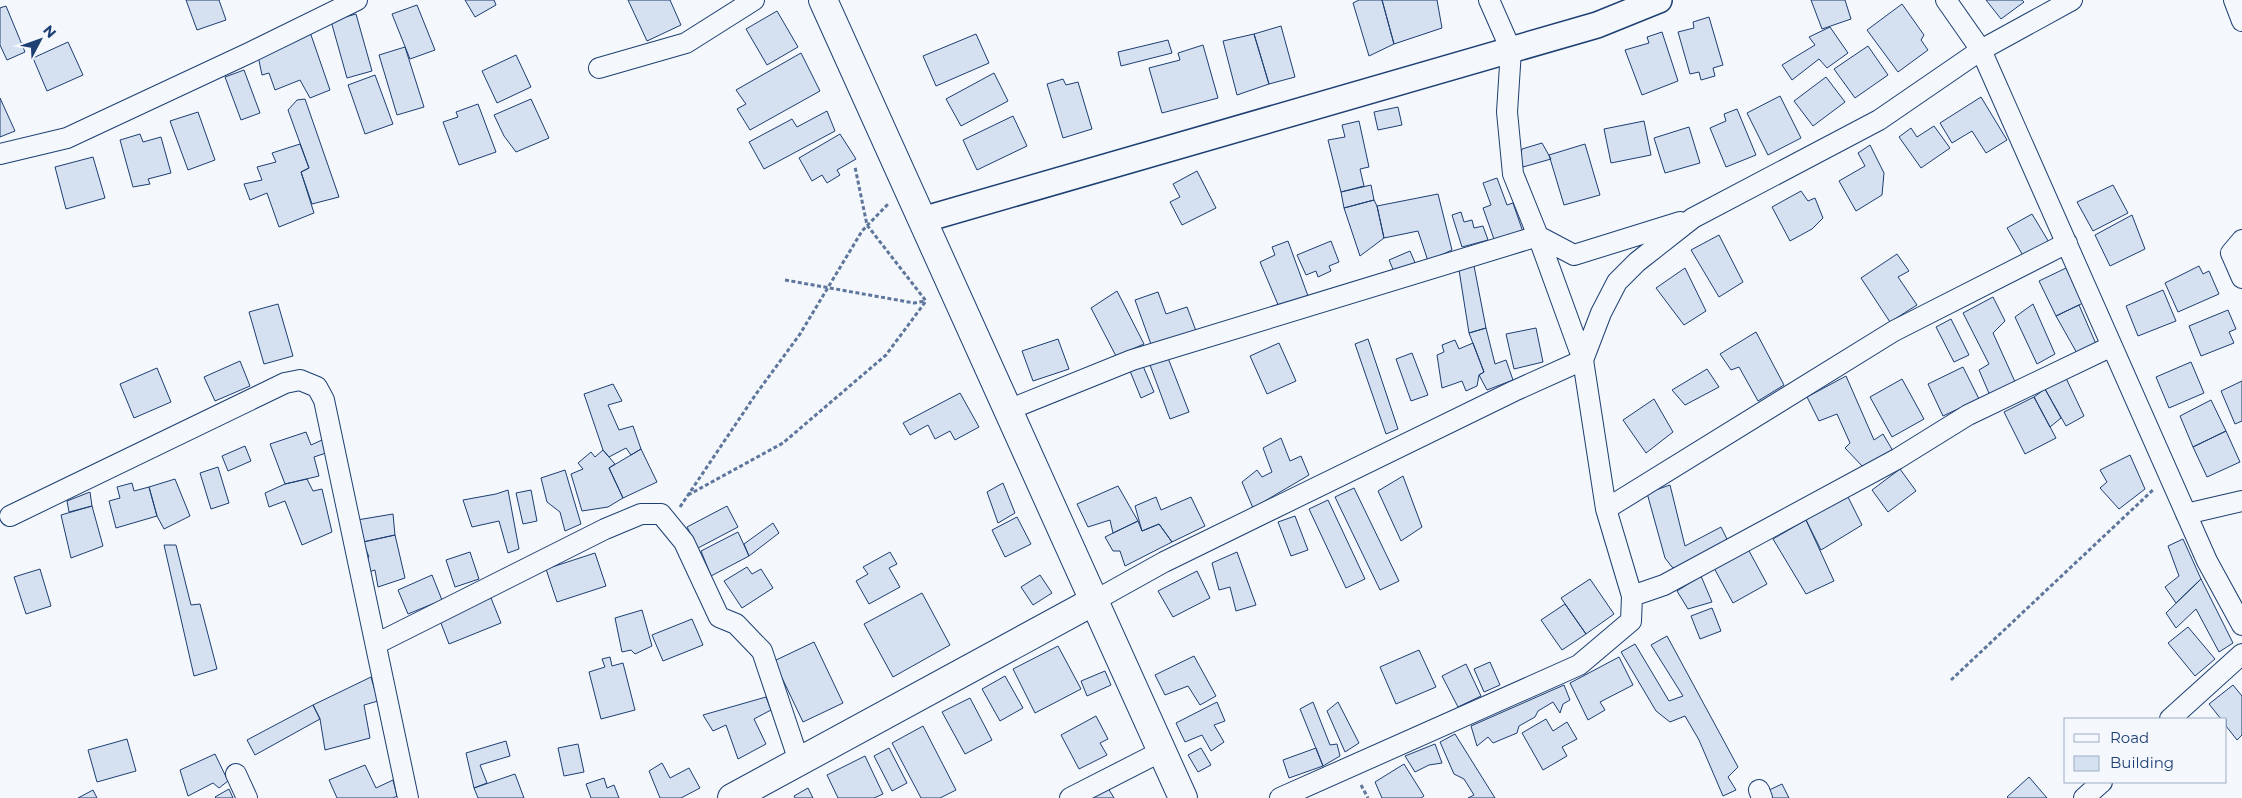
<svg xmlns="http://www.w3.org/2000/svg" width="2242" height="798" viewBox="0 0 2242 798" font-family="Montserrat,sans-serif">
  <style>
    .building { fill: #d5e0f0; stroke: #1d3f73 }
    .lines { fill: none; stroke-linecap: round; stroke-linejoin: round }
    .minor-casing { stroke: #1d3f73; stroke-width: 22 }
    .tertiary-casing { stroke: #1d3f73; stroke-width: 28 }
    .secondary-casing { stroke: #1d3f73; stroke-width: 30 }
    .path { stroke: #5e769c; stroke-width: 3; stroke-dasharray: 4 2.5; stroke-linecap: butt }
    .minor { stroke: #f4f7fb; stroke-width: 20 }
    .tertiary { stroke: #f4f7fb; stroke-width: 25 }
    .secondary { stroke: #f4f7fb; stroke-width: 28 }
  </style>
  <rect width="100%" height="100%" fill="#f4f7fb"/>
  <path class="building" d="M186 0H219L226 20 197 30Z
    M465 0H494L496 5 475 17Z
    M628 0H670L681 25 647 41Z
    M1359 0H1382L1394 44 1369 56 1353 3Z
    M1382 0H1437L1442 28 1394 44Z
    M1811 0H1845L1851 19 1822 29Z
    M1986 0H2022L2024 2 2001 19Z
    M1902 4 1924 35 1921 40 1928 50 1898 72 1867 30Z
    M417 5 435 50 410 59 392 14Z
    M6 6 25 52 7 60 0 45V8Z
    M777 11 798 47 767 65 746 29Z
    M356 14 372 71 347 78 331 21Z
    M1709 17 1723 65 1713 68 1715 76 1701 80 1699 72 1690 74 1678 32 1694 28 1693 22Z
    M1281 26 1295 77 1269 84 1254 34Z
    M1830 27 1848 53 1827 68 1819 59 1792 80 1782 65 1815 45 1809 37Z
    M310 32 330 90 310 98 300 80 275 90 269 73 262 75 258 56Z
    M1662 32 1678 81 1642 95 1625 50 1649 43 1647 37Z
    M976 34 989 63 936 86 923 56Z
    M1254 34 1269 84 1237 95 1223 41Z
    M1168 40 1172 53 1121 66 1118 52Z
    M68 42 83 75 47 91 33 58Z
    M1203 45 1218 98 1162 113 1149 68 1180 60 1178 53Z
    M1868 46 1888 75 1855 98 1834 69Z
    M405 47 424 107 397 115 379 55Z
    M801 53 820 91 750 130 737 109 746 104 736 90Z
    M516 55 531 87 497 103 482 71Z
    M244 70 260 113 241 120 225 77Z
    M994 73 1008 101 961 126 946 99Z
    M375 75 393 124 365 134 348 85Z
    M1826 77 1845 102 1813 126 1794 101Z
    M1063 79 1066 85 1078 82 1092 129 1063 138 1047 84Z
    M1780 96 1801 138 1768 155 1747 113Z
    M1981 97 2007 140 1986 153 1972 131 1952 143 1940 123Z
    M0 98 15 131 0 137Z
    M305 99 339 197 312 204 301 172 309 168 288 110 297 100Z
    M531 99 549 138 516 152 504 136 494 115Z
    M478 104 496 152 459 165 443 122 458 117 456 112Z
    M1398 107 1402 125 1378 130 1374 112Z
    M1737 109 1756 155 1726 167 1710 128 1726 121 1724 114Z
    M827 111 835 131 764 169 749 142 792 119 797 127Z
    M198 112 215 160 188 170 170 121Z
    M1013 116 1027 146 977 170 963 140Z
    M1359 121 1369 167 1360 169 1364 186 1341 192 1328 140 1345 137 1342 125Z
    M1644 121 1651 155 1611 163 1604 129Z
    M1934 126 1950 148 1921 168 1899 137 1911 128 1917 137Z
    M1689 127 1700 163 1665 173 1654 138Z
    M140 134 143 142 161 137 171 173 148 179 150 184 133 187 120 140Z
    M840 134 856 159 837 170 840 175 827 183 822 175 812 181 799 158Z
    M1542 143 1551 159 1523 167 1520 156 1522 149Z
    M300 144 309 168 301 172 314 213 279 227 267 193 250 200 244 184 262 180 257 167 276 162 272 153Z
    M1585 144 1600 195 1564 205 1549 155Z
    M1870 145 1884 173 1882 195 1856 211 1839 181 1865 166 1858 153Z
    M93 157 105 198 66 209 55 167Z
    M1197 171 1216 208 1182 225 1170 202 1180 197 1173 184Z
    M1497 178 1507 205 1513 203 1523 232 1495 242 1483 208 1491 205 1483 183Z
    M1371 185 1374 200 1344 208 1341 192Z
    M2113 185 2128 213 2093 231 2077 202Z
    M1801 191 1808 201 1815 198 1823 218 1812 229 1790 241 1772 207Z
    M1438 194 1452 250 1428 261 1418 231 1384 238 1377 206Z
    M1374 200 1377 206 1384 238 1360 256 1344 208Z
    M1461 212 1464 222 1472 220 1474 228 1483 226 1488 240 1462 247 1452 215Z
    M2032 214 2050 244 2025 259 2007 228Z
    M2132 215 2145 249 2110 266 2095 235Z
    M1719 235 1743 282 1719 297 1691 250Z
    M1288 241 1308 296 1279 307 1260 262 1275 255 1272 247Z
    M1331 241 1339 262 1329 266 1331 271 1318 277 1316 271 1306 275 1297 255Z
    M1410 251 1416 265 1395 274 1389 260Z
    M1897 254 1909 271 1898 277 1917 305 1890 322 1861 278Z
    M1474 266 1486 328 1469 333 1459 270Z
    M2199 266 2203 274 2209 271 2219 294 2178 312 2165 283Z
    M1685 268 1706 311 1684 325 1656 288Z
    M2066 268 2083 303 2056 316 2039 281Z
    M2163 290 2176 321 2138 336 2126 306Z
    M1117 291 1144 344 1116 356 1091 308Z
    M1158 292 1166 314 1187 307 1196 331 1152 347 1135 300Z
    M1993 297 2005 321 1993 333 2016 384 1991 398 1979 370 1989 364 1963 313Z
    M278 304 293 356 264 364 249 312Z
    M2033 304 2055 354 2037 364 2015 317Z
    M2079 305 2096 344 2078 355 2056 316Z
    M2228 310 2236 329 2229 332 2234 343 2201 356 2189 326Z
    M1951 319 1969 355 1954 362 1936 327Z
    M1486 328 1495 364 1506 360 1513 380 1487 390 1479 375 1484 372 1469 333Z
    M1536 328 1543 362 1514 369 1506 334Z
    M1756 332 1784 385 1758 401 1739 367 1731 370 1720 354Z
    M1058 339 1069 369 1033 381 1022 351Z
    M1368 339 1398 429 1386 434 1355 344Z
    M1455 340 1459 349 1473 343 1484 372 1479 375 1477 386 1466 391 1462 381 1442 388 1437 355 1444 352 1442 345Z
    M1279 343 1296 381 1267 394 1250 356Z
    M1412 353 1428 395 1411 401 1396 359Z
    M1168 358 1189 412 1170 419 1150 365Z
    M240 361 250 386 215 401 204 377Z
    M2191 362 2204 393 2169 408 2156 377Z
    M1143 366 1154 392 1141 398 1130 371Z
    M1963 367 1979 399 1943 416 1928 384Z
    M157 368 171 402 134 418 120 384Z
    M1707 369 1719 387 1685 405 1672 390Z
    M1846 376 1874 440 1883 434 1893 451 1864 468 1845 448 1850 443 1837 414 1819 421 1807 397Z
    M2065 376 2084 416 2066 426 2045 389Z
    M1902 379 1924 419 1892 437 1870 397Z
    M2242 381V421L2235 424 2221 391Z
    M613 384 622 401 608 405 619 430 633 426 641 449 631 455 626 448 609 457 603 450 584 394Z
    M2045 389 2061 418 2050 427 2034 397Z
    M960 393 979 427 955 440 950 431 935 439 928 425 910 435 903 423Z
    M2034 397 2056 438 2025 454 2004 412Z
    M1654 399 1673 432 1646 453 1623 420Z
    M2211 400 2226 431 2193 447 2180 416Z
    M2226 431 2240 462 2207 477 2193 447Z
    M306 432 311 445 322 440 326 453 314 457 319 476 285 484 270 444Z
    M1281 438 1290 461 1301 456 1309 475 1253 508 1242 482 1257 470 1262 477 1272 472 1263 448Z
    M245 446 251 461 228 471 222 456Z
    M641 449 657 482 623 498 609 468Z
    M603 450 615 464 609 468 623 498 608 507 582 511 571 474 583 469 578 463 591 452 595 457Z
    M2130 455 2145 489 2119 509 2100 488 2107 482 2100 470Z
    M218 467 229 503 211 509 200 473Z
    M1900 469 1916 491 1888 512 1872 490Z
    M565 470 581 524 565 531 560 512 547 502 541 478Z
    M1403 476 1422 527 1401 541 1378 491Z
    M175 479 190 516 164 529 157 516 149 487Z
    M307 479 313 491 322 489 332 532 302 545 285 501 269 507 265 493 285 484Z
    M132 483 134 491 149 487 157 516 116 528 109 501 120 498 117 487Z
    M1003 483 1015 513 998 523 987 492Z
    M1670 485 1685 546 1721 527 1730 545 1678 570 1672 567 1665 558 1647 493Z
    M1118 486 1138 521 1113 533 1110 520 1088 527 1077 504Z
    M1354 488 1399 581 1380 590 1335 497Z
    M508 490 519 549 508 553 499 521 472 527 463 500 496 494Z
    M531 490 537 521 523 524 516 493Z
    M90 492 92 506 69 512 67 501Z
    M1847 495 1862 525 1821 550 1806 520Z
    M1156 497 1161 510 1191 497 1205 526 1172 542 1159 524 1142 531 1135 506Z
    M1328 500 1365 579 1346 588 1309 509Z
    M92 506 103 546 71 558 61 515Z
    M727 506 738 527 698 548 687 527Z
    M393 514 395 535 363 542 357 520Z
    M1295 516 1308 550 1291 556 1278 522Z
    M1017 517 1031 544 1005 557 992 530Z
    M1806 520 1834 581 1806 594 1773 539Z
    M1138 521 1142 531 1159 524 1172 542 1125 566 1120 551H1113L1105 537Z
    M773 523 779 533 749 556 744 544Z
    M738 532 749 556 711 576 701 551Z
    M395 535 405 578 378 587 375 570 368 572 364 561 369 557 363 542Z
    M2183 539 2201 579 2176 603 2165 587 2179 576 2168 546Z
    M164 545H176L191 605 200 604 217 669 194 676Z
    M1748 549 1767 584 1733 603 1714 568Z
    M470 552 479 579 455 587 446 560Z
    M890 552 897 564 889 568 900 587 869 604 856 581 868 574 863 567Z
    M1237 552 1256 605 1236 611 1230 587 1219 590 1212 563Z
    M595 553 606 586 557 602 546 569Z
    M747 567 752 574 761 569 773 588 742 608 724 581Z
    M40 569 51 606 26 614 14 577Z
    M1197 571 1210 598 1173 617 1158 591Z
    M432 575 442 600 408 614 398 590Z
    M1040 575 1052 593 1033 605 1021 587Z
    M1701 576 1712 602 1688 609 1677 591Z
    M1590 579 1614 614 1586 634 1561 598Z
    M2201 579 2233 643 2219 652 2196 609 2176 628 2166 613Z
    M922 593 950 645 893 677 864 624Z
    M491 598 501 623 449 644 439 618Z
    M1565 604 1586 634 1562 650 1541 620Z
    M1712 608 1721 631 1700 639 1691 616Z
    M642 610 652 646 635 654 631 650 622 652 615 618Z
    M692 619 703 645 663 661 652 635Z
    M2188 627 2215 659 2195 676 2168 643Z
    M1667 636 1738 767 1728 777 1736 790 1723 796 1699 740 1685 716 1670 722 1656 711 1621 652 1635 644 1669 701 1683 696 1651 645Z
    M814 642 843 703 803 722 774 661Z
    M1058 646 1081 689 1035 713 1013 669Z
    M1419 650 1436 687 1396 704 1380 667Z
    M1194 656 1216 696 1200 705 1188 686 1165 695 1155 675Z
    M610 657 612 666 623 663 635 710 601 719 589 672 605 667 602 659Z
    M1619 657 1633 685 1600 702 1605 710 1588 720 1570 683Z
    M1490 662 1500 685 1484 692 1474 669Z
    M1466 664 1481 696 1458 707 1442 676Z
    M1105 671 1111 685 1087 696 1081 681Z
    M1005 676 1023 708 1000 721 982 689Z
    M371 677 378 701 364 705 370 738 325 750 320 719 313 705Z
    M1564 685 1570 700 1563 704 1560 713 1553 702 1538 711 1535 717 1519 726 1517 733 1493 743 1488 737 1477 746 1471 726Z
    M2233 685 2242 696V735L2237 740 2226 726V719H2221L2209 704Z
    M766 697 771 710 754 719 766 744 738 759 726 725 713 731 703 715Z
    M970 698 992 740 965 754 942 712Z
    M1217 702 1225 721 1214 725 1224 742 1211 751 1202 735 1185 742 1176 723Z
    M1313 702 1330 745 1337 744 1340 756 1323 766 1300 709Z
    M1338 702 1359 743 1345 752 1327 711Z
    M313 705 320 719 255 755 247 740Z
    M1096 716 1108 739 1100 743 1107 755 1079 769 1061 735Z
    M1546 719 1553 731 1567 722 1577 739 1562 747 1567 756 1543 770 1522 733Z
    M923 726 956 790 940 798H921L892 743Z
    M1455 734 1495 798H1468L1474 795 1464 779 1454 774 1440 742Z
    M127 739 136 771 97 782 88 750Z
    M506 741 510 756 480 765 487 783 474 788 466 753Z
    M578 744 584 772 564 776 558 748Z
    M1435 744 1442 763 1429 765 1415 772 1405 756Z
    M889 748 907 783 892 791 874 756Z
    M1201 748 1211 765 1198 772 1188 755Z
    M1316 748 1323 766 1289 778 1283 760Z
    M215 754 228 781 219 788 213 783 188 796 180 770Z
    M865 756 883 794 874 798H838L827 775Z
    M662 763 670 778 689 768 700 788 681 798H660L649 771Z
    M1404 764 1424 796 1421 798H1382L1375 782Z
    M365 765 376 788 393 780 397 796 393 798H337L329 780Z
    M515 774 524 798H478L474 788Z
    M2029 777 2047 798H2008L2007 797Z
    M604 778 607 788 614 785 619 798H591L586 784Z
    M1782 784 1789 798H1771L1767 791Z
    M808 788 813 798H795L794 796Z
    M1108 788 1114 798H1089Z
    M229 789 233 798H216L215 797Z
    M93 790 97 798H78Z"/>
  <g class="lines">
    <defs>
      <path id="minor" d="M1946 0 1981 50 2207 561 2242 625
        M2234 0 2242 21
        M599 68 686 43 754 0
        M0 154 67 138 249 53 357 0
        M2242 240 2231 253 2242 278
        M1008 410 1132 360 1538 236 1574 255 1680 222
        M1606 509 1894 331 2067 243
        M2186 514 2242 501
        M10 516 285 383 300 380 317 387 324 400 408 798
        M1632 596 1664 585 1897 459 1968 415 2112 346
        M1094 601 1164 562 1514 391 1583 360 1601 313 1617 282 1637 262 1693 218 1879 120 1981 50 2072 0
        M376 644 605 529 641 514H661L684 542 719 617 736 624 762 651 799 761
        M2170 719 2242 654
        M236 774 247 798
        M1759 790 1762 798
        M1070 798 1162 751
        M1280 798 1579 665 1631 621 1632 596 1606 509 1583 360 1538 236 1513 174 1507 112 1511 50 1489 0
        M2084 798 2102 782"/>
      <path id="tertiary" d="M922 220 1597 25 1659 0"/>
      <path id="secondary" d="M823 0 1183 798
        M732 798 1094 601"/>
    </defs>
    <use href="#minor" class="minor-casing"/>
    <use href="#tertiary" class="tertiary-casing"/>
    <use href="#secondary" class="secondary-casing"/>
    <path class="path" d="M785 280 914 303 925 301
      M688 495 783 443 886 355 926 301 867 225 855 167
      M680 507 756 394 800 334 862 231 889 203
      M1951 680 2154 489
      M1361 785 1368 798"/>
    <use href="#minor" class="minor"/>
    <use href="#tertiary" class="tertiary"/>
    <use href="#secondary" class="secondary"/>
  </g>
  <rect x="2064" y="718" width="162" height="65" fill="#f4f7fb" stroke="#9eadc5"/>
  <rect x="2074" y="734" width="25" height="8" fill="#f4f7fb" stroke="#9eadc5"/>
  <text x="2110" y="743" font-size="15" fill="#1d3f73">Road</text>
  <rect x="2074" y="756" width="25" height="15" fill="#d5e0f0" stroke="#9eadc5"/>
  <text x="2110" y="768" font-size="15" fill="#1d3f73">Building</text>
  <g transform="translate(40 40) rotate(49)" stroke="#f4f7fb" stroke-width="4" paint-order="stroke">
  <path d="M0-4L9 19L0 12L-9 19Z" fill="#1d3f73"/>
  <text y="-8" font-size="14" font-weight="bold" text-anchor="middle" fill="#1d3f73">N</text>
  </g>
</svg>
